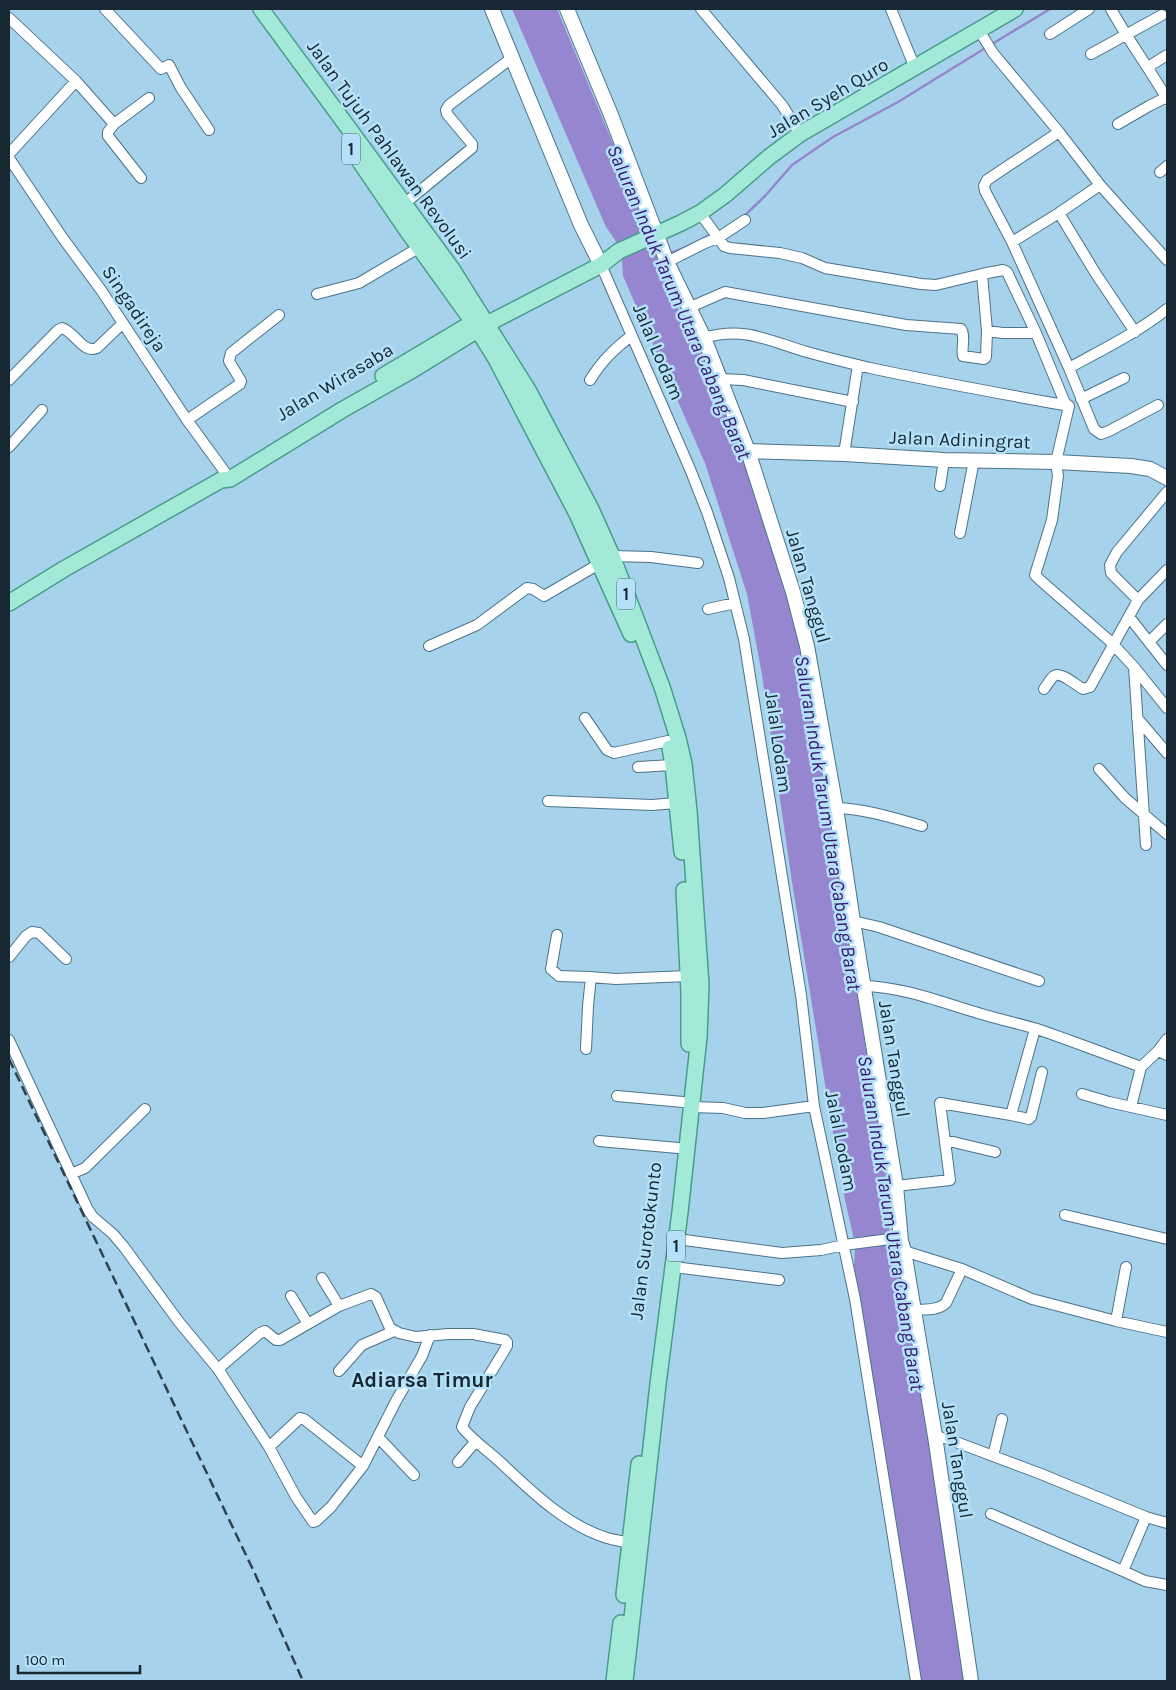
<svg xmlns="http://www.w3.org/2000/svg" width="1176" height="1690" viewBox="0 0 1176 1690" font-family="Karla,sans-serif">
  <style>
    .water { fill: #9686cf }
    .lines { fill: none; stroke-linecap: round; stroke-linejoin: round }
    .stream { stroke: #9686cf; stroke-width: 2.5 }
    .street-casing { stroke: #4b738a; stroke-width: 12 }
    .secondary-casing { stroke: #4b738a; stroke-width: 16 }
    .primary-casing { stroke: #4a9c8c; stroke-width: 18 }
    .street { stroke: #fff; stroke-width: 10 }
    .secondary { stroke: #fff; stroke-width: 14 }
    .primary { stroke: #a3e9d7; stroke-width: 15 }
    .rail { stroke: #2d424e; stroke-width: 2.5; stroke-dasharray: 10 5; stroke-linecap: butt }
    .labels { text-anchor: middle; dominant-baseline: central; stroke-width: 5; stroke-linejoin: round; paint-order: stroke }
    .shield { fill: #b4e0f8; stroke: #465f6d; stroke-width: 1 }
    .shield-label { font-size: 18px; font-weight: bold; fill: #172832 }
    .street-label { font-size: 19px; fill: #172832; stroke: #b4e0f8 }
    .water-label { font-size: 20px; font-style: italic; fill: #38196f; stroke: #b4e0f8 }
    .quarter-label { font-size: 21px; font-weight: bold; fill: #172832; stroke: #b4e0f8 }
  </style>
  <rect width="100%" height="100%" fill="#a7d2eb"/>
  <path class="water" d="M512 9H557L646 223C644 233 647 244 655 250L674 301 715 381 745 453 789 596 808 689 887 1181 890 1239 900 1257 966 1681H918L854 1267 855 1244 841 1182 792 882 762 675 747 594 705 463 623 276C622 253 620 245 606 227Z"/>
  <g class="lines">
    <path class="stream" d="M992 44 1050 9
      M743 217 765 196 792 165 833 137 898 102 987 47
      M670 253C683 250 699 240 712 234"/>
    <defs>
      <path id="street" d="M105 9 161 69 169 65 181 88 209 130
        M701 9 782 105 800 134
        M891 9 915 68
        M1111 9C1128 40 1149 68 1167 99
        M9 18 76 81 114 124
        M979 30 993 53 1059 132 1100 185 1167 260
        M1050 34 1089 9
        M1091 54 1162 15
        M1148 67 1167 55
        M1118 124 1149 106 1167 97
        M1059 132 987 180 984 186 985 191 1012 242 1069 368 1094 429 1101 434 1109 431 1158 405
        M9 154 76 81
        M9 158 62 237 101 290 187 420 230 479
        M1160 172 1167 166
        M141 178 108 136V132L114 124 149 98
        M404 204 472 148V144L447 114 446 110 449 105 512 58
        M700 213 724 246 730 248 780 253 802 258 825 268 921 284 936 285 982 274 1003 270 1007 272 1036 333 1065 403 1069 406
        M1059 213 1096 274 1135 332
        M1012 242 1059 213 1100 185
        M667 262 705 243 718 238 745 220
        M601 265 690 469 707 512 729 578 744 639 801 995 814 1106 855 1299 916 1681
        M317 294 359 283 420 247
        M688 308 725 292 906 325 961 329C966 337 961 347 963 356L984 359 986 357 987 331 982 274
        M987 331 1003 333H1036
        M704 338C745 326 769 341 807 352 828 358 849 363 870 368 936 382 1003 394 1069 406
        M1069 368C1103 349 1137 333 1167 309
        M720 379 743 380 853 402
        M9 380 58 330 62 328C75 332 83 354 97 348L123 323
        M590 380C602 361 613 350 631 336
        M1081 399 1124 378
        M1069 406 1056 462 1058 476 1052 520 1035 575 1040 580 1111 642 1134 667 1146 845
        M187 420 240 384 241 381 229 361 231 353 279 315
        M9 447 42 410
        M844 454 858 365
        M940 486 944 460
        M960 533 974 460
        M612 556 651 557 698 563
        M1138 600 1111 573 1110 565 1117 552 1167 492
        M708 609 735 603
        M1130 618 1167 665
        M1149 642 1167 624
        M429 646 477 625 527 588 533 589 544 596 599 564
        M1134 667 1167 708
        M1044 689C1047 685 1051 678 1054 676 1060 671 1076 685 1083 689L1090 687 1138 600 1167 570
        M585 718 607 750 614 753 668 741
        M1137 718 1167 753
        M638 767 673 765
        M1099 769 1125 798 1167 834
        M548 801 652 805 676 803
        M836 808C866 809 894 818 922 826
        M853 921 879 927 1039 981
        M557 935 551 969 559 976 590 977 616 979 688 976
        M9 957 26 936 32 932 39 933 66 959
        M863 986C906 987 945 1004 985 1015 1002 1020 1020 1024 1037 1029 1072 1041 1106 1054 1141 1067L1158 1051 1167 1055
        M9 1040 88 1210 93 1217 113 1234 124 1247 179 1322 218 1369 269 1447 296 1497 313 1522 316 1521 331 1507 363 1466 396 1401 422 1356 430 1335
        M586 1049 588 1006 591 977
        M1158 1051 1167 1039
        M1082 1094 1109 1102 1167 1115
        M617 1096 683 1102
        M693 1107 723 1108 745 1113H763L814 1106
        M1131 1107 1141 1067
        M1011 1115 1029 1119 1031 1117 1042 1072
        M945 1140 995 1152
        M599 1141 678 1148
        M71 1174 85 1168 145 1109
        M896 1186 950 1180 940 1103 1011 1115 1035 1029
        M1065 1215 1167 1239
        M677 1239 782 1253 821 1250 844 1245 890 1239 901 1241
        M904 1251 962 1269 1032 1299 1116 1321 1167 1332
        M674 1267 779 1280
        M322 1278 339 1306
        M291 1296 308 1324
        M914 1310C924 1309 938 1311 946 1303L962 1269
        M1116 1321 1126 1267
        M218 1369 260 1333 265 1331 276 1340H280L339 1306 371 1294 376 1297 390 1328 399 1333 416 1337 448 1334H473L505 1340 507 1342V1346L470 1407 462 1427C472 1440 487 1450 499 1461 530 1490 565 1525 607 1538 614 1540 622 1541 629 1543
        M339 1371 362 1345 394 1331
        M935 1436 948 1439 1041 1474 1146 1517 1123 1571 991 1514
        M378 1437 414 1475
        M269 1447 300 1418 304 1419 363 1466
        M993 1456 1002 1419
        M458 1462 476 1441
        M1146 1517 1167 1523
        M1123 1571 1145 1581 1167 1585"/>
      <path id="secondary" d="M492 9 581 225 601 265
        M567 9 611 115 667 262 704 338 720 379 748 451 793 592 807 646 836 808 853 921 896 1186 901 1241 904 1251 935 1436 971 1681
        M748 451 844 454 944 460 1056 462 1131 466 1150 469 1167 478"/>
      <path id="primary" d="M261 9 452 269 528 390 591 509 612 556 662 687 678 738 684 764 689 811 701 985 699 1037 680 1212 658 1384 625 1681
        M354 153 406 229 473 322 496 359 577 514 631 634
        M383 376 477 320
        M9 603 64 569 221 480 230 479 342 410 409 372 487 324 601 265 619 251 681 223 700 213 725 195 769 157 800 134 1015 9
        M670 748 673 765 682 852
        M684 890 689 993V1044
        M624 1595 639 1464
        M614 1681 621 1623"/>
    </defs>
    <use href="#street" class="street-casing"/>
    <use href="#secondary" class="secondary-casing"/>
    <use href="#primary" class="primary-casing"/>
    <use href="#street" class="street"/>
    <use href="#secondary" class="secondary"/>
    <use href="#primary" class="primary"/>
    <path class="rail" d="M9 1059 256 1576 303 1681"/>
  </g>
  <g class="labels">
    <g class="shield">
      <rect x="342" y="133.5" width="18" height="31" rx="4"/>
      <rect x="617" y="578.5" width="18" height="31" rx="4"/>
      <rect x="667" y="1230.5" width="18" height="31" rx="4"/>
    </g>
    <g class="shield-label">
      <text x="351" y="149">1</text>
      <text x="626" y="594">1</text>
      <text x="676" y="1246">1</text>
    </g>
    <g class="street-label">
      <text transform="translate(828 98) rotate(-31)">Jalan Syeh Quro</text>
      <text transform="translate(389 150) rotate(54)">Jalan Tujuh Pahlawan Revolusi</text>
      <text transform="translate(134 309) rotate(56)">Singadireja</text>
      <text transform="translate(658 352) rotate(67)">Jalal Lodam</text>
      <text transform="translate(335 382) rotate(-31)">Jalan Wirasaba</text>
      <text transform="translate(960 440) rotate(2)">Jalan Adiningrat</text>
      <text transform="translate(808 586) rotate(74)">Jalan Tanggul</text>
      <text transform="translate(778 742) rotate(82)">Jalal Lodam</text>
      <text transform="translate(894 1059) rotate(81)">Jalan Tanggul</text>
      <text transform="translate(841 1141) rotate(79)">Jalal Lodam</text>
      <text transform="translate(646 1241) rotate(-83)">Jalan Surotokunto</text>
      <text transform="translate(957 1460) rotate(81)">Jalan Tanggul</text>
    </g>
    <g class="water-label">
      <text transform="translate(679 302) rotate(67)">Saluran Induk Tarum Utara Cabang Barat</text>
      <text transform="translate(828 823) rotate(81)">Saluran Induk Tarum Utara Cabang Barat</text>
      <text transform="translate(891 1223) rotate(81)">Saluran Induk Tarum Utara Cabang Barat</text>
    </g>
    <g class="quarter-label">
      <text x="422" y="1380">Adiarsa Timur</text>
    </g>
  </g>
  <rect width="1176" height="1690" fill="none" stroke="#172832" stroke-width="20"/>
  <path d="M18 1665v8h122v-8" fill="none" stroke="#172832" stroke-width="2.5"/>
  <text x="25" y="1665" font-size="15" fill="#172832" stroke="#b4e0f8" stroke-width="4" paint-order="stroke">100 m</text>
</svg>
